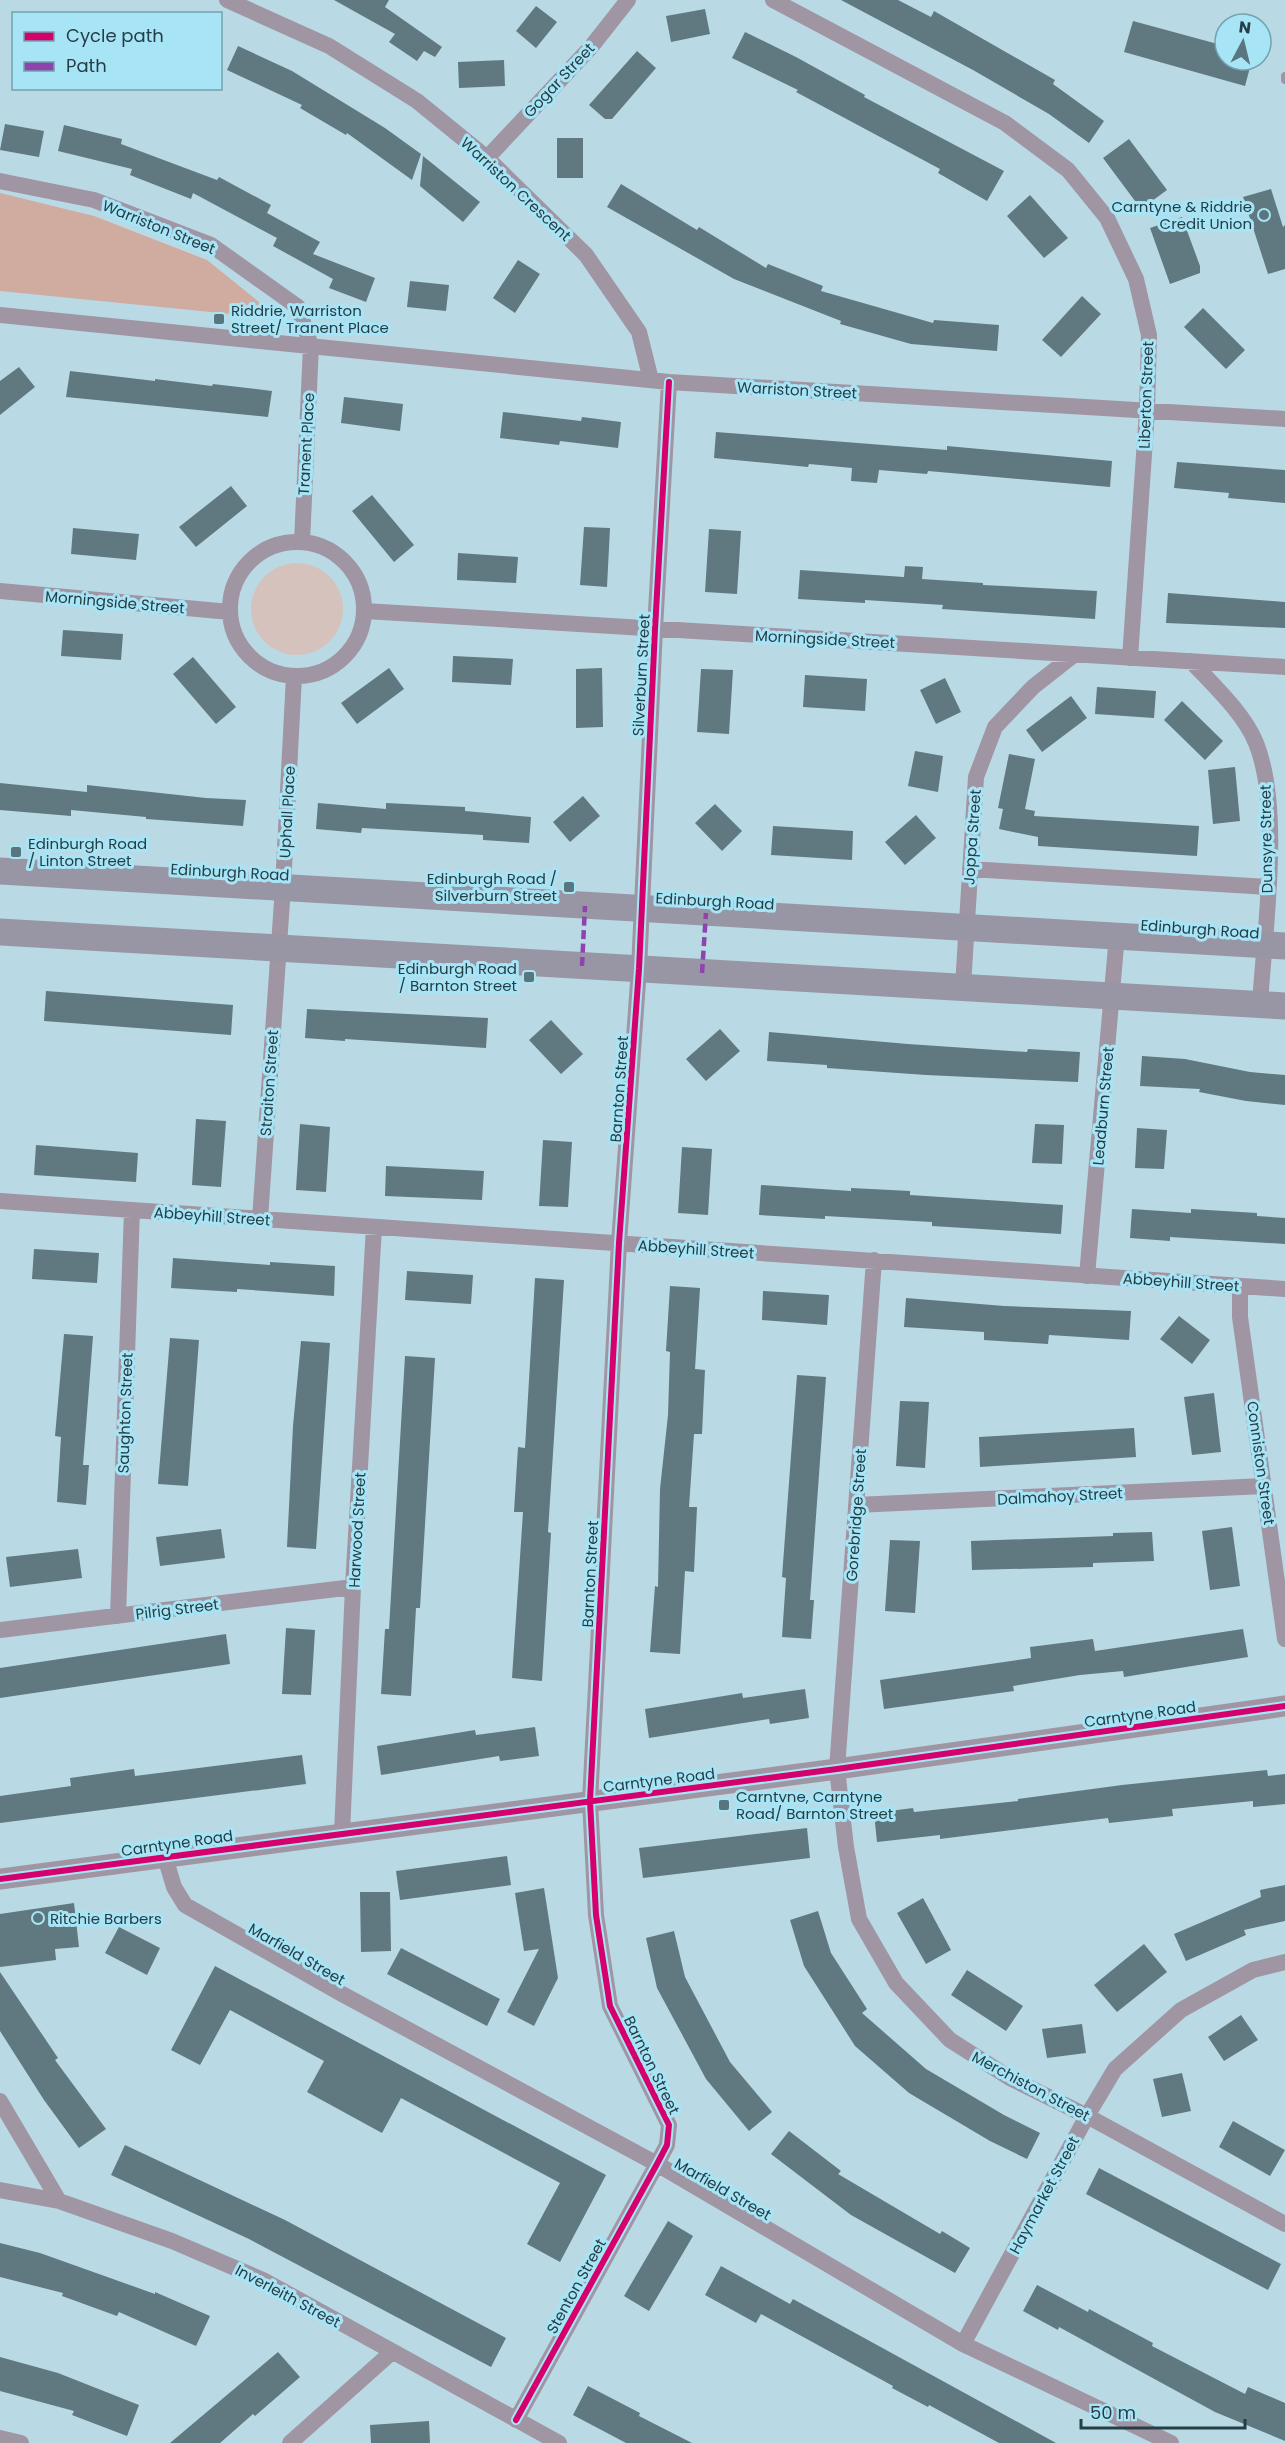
<svg xmlns="http://www.w3.org/2000/svg" width="1285" height="2443" viewBox="0 0 1285 2443" font-family="Poppins,sans-serif">
  <style>
    .green { fill: #d6c2bc }
    .forest { fill: #d0aba0 }
    .building { fill: #60787f }
    .lines { fill: none; stroke-linecap: round; stroke-linejoin: round }
    .service { stroke: #a095a2; stroke-width: 8 }
    .minor { stroke: #a095a2; stroke-width: 16 }
    .tertiary { stroke: #a095a2; stroke-width: 21 }
    .primary { stroke: #9896a4; stroke-width: 27 }
    .quiet { stroke: #8e44ad; stroke-width: 4.5; stroke-dasharray: 9 4.5; stroke-linecap: butt }
    .cycleway-casing { stroke: #a7e4f6; stroke-width: 10 }
    .cycleway { stroke: #d6006c; stroke-width: 6 }
    .poi-dot { fill: #59757d; stroke: #a7e4f6; stroke-width: 2 }
    .labels { text-anchor: middle; dominant-baseline: central; stroke-width: 6; stroke-linejoin: round; paint-order: stroke }
    .street-label { font-size: 15px; fill: #253e45; stroke: #a7e4f6 }
    .poi-label { font-size: 15px; fill: #253e45; stroke: #a7e4f6; text-anchor: start }
  </style>
  <rect width="100%" height="100%" fill="#b9dae4"/>
  <path class="green" d="M251 609a46 46 0 1 1 92 0a46 46 0 1 1-92 0Z"/>
  <path class="forest" d="M0 193 94 216 207 260 264 306 260 317 0 291Z"/>
  <path class="building" d="M334 0H389L385 7 442 47 435 57 424 51 417 61 389 42 395 34Z
    M841 0H898L931 17 934 11 1055 80 1053 84 1104 121 1089 143 1049 114 973 70Z
    M536 6 557 22 536 48 516 31Z
    M705 9 710 34 671 42 666 16Z
    M1133 21 1225 46V60H1252L1245 86 1124 52Z
    M745 32 796 57 865 95 864 97 1004 171 987 201 938 173 940 169 796 92 798 90 732 58Z
    M238 46 292 71 385 128 421 154 412 180 347 133 346 135 300 108 302 105 227 70Z
    M637 51 656 68 612 119H605L589 105Z
    M504 60 505 86 459 88 458 62Z
    M5 124 44 131 39 157 0 150Z
    M64 125 122 139 121 144 217 180 219 177 271 205 267 213 320 242 313 254 375 278 366 302 329 288 333 279 273 246 277 238 193 193 191 199 130 175 132 169 58 151Z
    M557 138H583V178H557Z
    M1129 139 1167 190 1141 209 1103 158Z
    M423 156 480 202 463 222 420 186Z
    M621 184 697 230 699 227 766 268 768 264 823 286 821 291 933 323 934 320 999 325 997 351 911 344 840 324 841 321 734 279 607 207Z
    M1271 189 1283 227 1285 225V269L1268 274 1243 197Z
    M1030 195 1068 238 1044 258 1007 216Z
    M1182 217 1200 266V273L1170 284 1150 228Z
    M518 260 540 274 515 313 493 298Z
    M410 281 449 285 446 311 407 307Z
    M1082 296 1101 314 1061 357 1042 340Z
    M1203 308 1245 350 1226 369 1184 327Z
    M19 367 35 387 0 415V381Z
    M70 371 155 381V379L212 386 213 384 272 391 268 417 66 397Z
    M344 397 403 404 400 431 341 423Z
    M503 412 581 421 582 417 621 422 618 448 560 441 559 445 500 438Z
    M716 432 947 450V446L1112 461 1110 487 928 471 927 474 879 470 877 483 851 481 852 468 809 464 808 467 714 458Z
    M1177 462 1285 470V503L1228 498 1229 493 1174 488Z
    M231 486 247 506 196 547 179 527Z
    M372 495 414 545 394 562 352 511Z
    M584 527 610 528 607 587 580 585Z
    M73 528 139 534 136 560 71 554Z
    M709 529 741 531 737 594 705 592Z
    M458 553 518 557 516 583 457 580Z
    M905 566 923 567 922 579 983 583V585L1097 591 1095 619 942 609 943 605 865 600V603L798 599 800 570 904 577Z
    M1168 593 1285 602V628L1166 623Z
    M63 630 123 634 121 660 61 656Z
    M453 656 513 659 511 685 452 682Z
    M193 657 236 707 216 724 173 674Z
    M389 668 404 689 357 724 341 703Z
    M602 668 603 727 576 728V669Z
    M701 669 733 670 729 734 697 732Z
    M805 675 867 679 865 711 803 707Z
    M945 678 961 712 936 724 920 690Z
    M1097 687 1156 691 1154 718 1095 714Z
    M1071 696 1087 718 1042 752 1026 730Z
    M1182 701 1223 741 1205 760 1164 720Z
    M915 751 943 756 938 792 908 786Z
    M1009 754 1035 759 1025 809 1035 811 1034 816 1199 826 1197 856 1038 846V837L999 829 1003 809 998 808Z
    M1235 767 1240 821 1213 824 1208 770Z
    M0 783 87 792V785L206 798 246 800 243 826 146 819V817L71 810V816L0 810Z
    M583 796 600 816 570 842 553 822Z
    M318 803 386 809V803L465 807V811L531 817 529 843 483 840V835L362 828 361 833 316 829Z
    M715 804 742 831 722 851 695 823Z
    M916 815 936 838 905 865 885 842Z
    M773 826 853 831 852 860 771 855Z
    M46 991 233 1005 231 1035 44 1021Z
    M307 1009 488 1018 486 1048 345 1039V1041L305 1038Z
    M551 1020 583 1054 561 1074 529 1040Z
    M720 1029 740 1051 706 1081 686 1059Z
    M769 1032 908 1044 1027 1052 1028 1049 1080 1052 1078 1082 926 1075 827 1068V1065L767 1061Z
    M1142 1056 1185 1059 1250 1072 1285 1075V1105L1246 1101 1199 1092 1200 1089 1140 1086Z
    M196 1119 226 1121 221 1187 192 1185Z
    M300 1124 330 1127 326 1192 296 1190Z
    M1035 1124 1064 1125 1062 1164 1032 1163Z
    M1137 1128 1167 1130 1164 1169 1135 1168Z
    M543 1140 572 1142 568 1207 539 1206Z
    M36 1145 138 1153 136 1182 34 1175Z
    M682 1147 712 1149 708 1215 678 1213Z
    M386 1166 484 1171 482 1200 385 1196Z
    M761 1185 851 1191V1188L910 1191V1195L1063 1205 1061 1234 932 1226V1222L825 1216V1219L759 1215Z
    M1132 1209 1191 1213V1209L1257 1213V1216L1285 1218V1244L1170 1237V1241L1130 1238Z
    M34 1249 99 1253 97 1283 32 1279Z
    M173 1258 270 1265V1262L335 1266 334 1296 237 1289V1292L171 1288Z
    M407 1271 473 1275 471 1304 405 1300Z
    M535 1278 564 1280 548 1532 551 1533 542 1681 512 1678 523 1512H514L518 1447 525 1448Z
    M670 1286 700 1288 695 1369 705 1370 702 1434H694L689 1507H697L694 1572 685 1571 680 1654 650 1652 655 1586 658 1587 660 1489 668 1415 670 1352 666 1351Z
    M763 1291 829 1295 827 1325 762 1320Z
    M906 1298 1004 1306 1131 1311 1129 1340 1049 1335 1048 1344 984 1340V1332L904 1327Z
    M1179 1316 1210 1340 1192 1364 1160 1339Z
    M64 1334 93 1336 83 1465H89L86 1505 57 1502 61 1437 55 1436Z
    M170 1338 199 1340 188 1486 158 1484Z
    M301 1341 330 1343 316 1549 287 1547 293 1426Z
    M405 1356 435 1358 420 1608H416L411 1696 381 1694 385 1629H389Z
    M797 1375 826 1377 810 1600H814L811 1639 782 1637 786 1578 782 1577Z
    M1214 1393 1221 1452 1192 1455 1184 1397Z
    M900 1401 929 1402 925 1468 896 1466Z
    M1134 1428 1136 1457 980 1467 979 1437Z
    M1232 1527 1240 1586 1210 1590 1202 1531Z
    M221 1529 225 1558 160 1566 156 1537Z
    M1152 1532 1154 1561 1093 1563V1567L972 1570 971 1541 1113 1536V1533Z
    M890 1540 920 1541 915 1613 885 1611Z
    M78 1549 82 1578 10 1587 6 1557Z
    M286 1628 315 1630 311 1695 282 1694Z
    M1243 1629 1248 1657 1124 1677 1123 1671 1080 1675 1013 1686 1014 1691 884 1709 880 1680 1031 1658 1030 1647 1093 1639 1095 1651Z
    M226 1634 230 1664 0 1698V1668Z
    M805 1689 809 1718 770 1724 769 1719 649 1738 645 1709 742 1693 743 1698Z
    M535 1727 539 1756 500 1761 499 1756 381 1775 377 1746 475 1730 476 1735Z
    M302 1755 306 1784 0 1823V1796L71 1786 70 1778 134 1769 135 1776Z
    M1267 1770 1268 1776 1285 1774V1804L1253 1807V1801L1172 1809 1173 1816 1109 1823 1108 1818 940 1839V1835L877 1842 874 1813 913 1808 914 1812 1018 1801V1799L1122 1785Z
    M807 1828 810 1858 643 1878 639 1848Z
    M507 1856 511 1885 400 1900 396 1871Z
    M1285 1885V1921L1244 1930 1246 1935 1186 1961 1174 1934 1261 1897 1260 1890Z
    M544 1888 558 1978 534 2026 507 2012 539 1949 524 1951 515 1893Z
    M360 1892H390L391 1951 361 1952Z
    M923 1898 951 1950 926 1964 897 1913Z
    M74 1903 79 1947 55 1949 56 1960 0 1967V1914Z
    M818 1911 831 1953 867 2009 862 2013 926 2069 1004 2115 1040 2133 1027 2159 990 2141 909 2093 855 2046 804 1966 790 1920Z
    M119 1927 160 1948 147 1975 105 1953Z
    M674 1931 685 1977 730 2062 772 2112 749 2131 706 2079 657 1988 646 1938Z
    M1144 1944 1167 1972 1117 2012 1094 1985Z
    M401 1948 500 1999 487 2026 387 1974Z
    M215 1966 606 2175 560 2262 527 2244 560 2183 401 2098 382 2133 307 2092 324 2061 230 2010 200 2065 171 2050Z
    M967 1970 1023 2006 1006 2031 951 1995Z
    M0 1972 58 2058 55 2060 106 2129 79 2148 44 2100 0 2031Z
    M1241 2015 1258 2040 1224 2061 1208 2037Z
    M1082 2024 1086 2053 1047 2058 1042 2029Z
    M1182 2073 1191 2111 1162 2117 1153 2079Z
    M1233 2121 1285 2150 1270 2176 1219 2147Z
    M789 2131 841 2171 838 2174 940 2234 942 2231 970 2248 955 2273 851 2215 771 2154Z
    M125 2145 285 2220 506 2338 491 2367 249 2239 111 2175Z
    M1099 2168 1281 2264 1268 2290 1086 2194Z
    M668 2221 693 2236 649 2311 624 2296Z
    M0 2243 40 2253 155 2294V2292L210 2316 196 2346 119 2312 117 2316 62 2296 63 2293 0 2277Z
    M721 2266 790 2304 793 2299 1056 2443H999L929 2405 928 2407 892 2388 893 2386 761 2314 756 2323 705 2295Z
    M1037 2285 1088 2312 1089 2309 1153 2343 1152 2346 1245 2394 1248 2387 1285 2403V2441L1215 2412 1059 2327 1058 2330 1023 2311Z
    M278 2352 300 2377 255 2416 253 2414 220 2443H170Z
    M0 2357 58 2373 139 2405 127 2436 72 2415 74 2411 0 2391Z
    M588 2386 640 2413 639 2416 692 2443H626L573 2415Z
    M429 2421 430 2443H371L370 2425Z"/>
  <g class="lines">
    <path class="service" d="M1285 76V80"/>
    <path class="minor" d="M227 0 329 46 417 101 487 158 586 255 639 332 651 380
      M773 0 1005 123 1068 170 1107 218 1136 279 1149 335 1147 411 1130 658
      M487 158 591 47 628 0
      M0 181 94 200 211 245 298 307 311 346 302 542
      M0 315 669 382 1285 419
      M230 609a67 67 0 1 1 134 0a67 67 0 1 1-134 0Z
      M0 591 230 612
      M365 611 1285 667
      M1191 661C1212 684 1244 713 1256 743 1283 810 1264 932 1260 1005
      M970 869 1268 887
      M963 986 976 777 995 727 1033 687 1075 654
      M0 1201 1285 1289
      M260 1219 283 887 294 676
      M874 1260 837 1769 846 1847 859 1919 896 1983 950 2040 1010 2078 1087 2116 1285 2224
      M1087 1276 1117 935
      M1240 1287V1317L1285 1639
      M856 1505 1264 1486
      M118 1616 132 1210
      M0 1630 353 1587
      M342 1833 353 1587 374 1227
      M165 1857 174 1887 185 1905 342 1994 657 2164 963 2344 1171 2443
      M0 2101 59 2201
      M0 2190 59 2201 172 2241 263 2280 559 2443
      M963 2344 1087 2116 1115 2069 1181 2010 1253 1970 1285 1962
      M516 2420 657 2164 667 2145 669 2125 610 2006 596 1915 590 1801 619 1243 639 969 655 629 669 382
      M0 2438 21 2443
      M290 2443 392 2352"/>
    <path class="tertiary" d="M0 1879 837 1769 1285 1706"/>
    <path class="primary" d="M0 871 1285 946
      M0 932 1285 1006"/>
    <path class="quiet" d="M582 966 585 906
      M702 973 706 913"/>
    <defs>
      <path id="cycleway" d="M0 1879 837 1769 1285 1706
        M516 2420 657 2164 667 2145 669 2125 610 2006 596 1915 590 1801 619 1243 639 969 655 629 669 382"/>
    </defs>
    <use href="#cycleway" class="cycleway-casing"/>
    <use href="#cycleway" class="cycleway"/>
  </g>
  <g class="poi-dot">
    <circle cx="1264" cy="215" r="6"/>
    <rect x="213" y="313" width="12" height="12" rx="3"/>
    <rect x="10" y="846" width="12" height="12" rx="3"/>
    <rect x="563" y="881" width="12" height="12" rx="3"/>
    <rect x="523" y="971" width="12" height="12" rx="3"/>
    <rect x="718" y="1799" width="12" height="12" rx="3"/>
    <circle cx="38" cy="1918" r="6"/>
  </g>
  <g class="labels">
    <g class="street-label">
      <text transform="translate(559 80) rotate(-47)">Gogar Street</text>
      <text transform="translate(516 189) rotate(43)">Warriston Crescent</text>
      <text transform="translate(159 227) rotate(22)">Warriston Street</text>
      <text transform="translate(797 390) rotate(3)">Warriston Street</text>
      <text transform="translate(1146 395) rotate(-88)">Liberton Street</text>
      <text transform="translate(306 444) rotate(-87)">Tranent Place</text>
      <text transform="translate(115 602) rotate(5)">Morningside Street</text>
      <text transform="translate(825 639) rotate(3)">Morningside Street</text>
      <text transform="translate(641 675) rotate(-87)">Silverburn Street</text>
      <text transform="translate(287 812) rotate(-87)">Uphall Place</text>
      <text transform="translate(972 837) rotate(-86)">Joppa Street</text>
      <text transform="translate(1266 839) rotate(-91)">Dunsyre Street</text>
      <text transform="translate(230 872) rotate(3)">Edinburgh Road</text>
      <text transform="translate(715 901) rotate(3)">Edinburgh Road</text>
      <text transform="translate(1200 929) rotate(4)">Edinburgh Road</text>
      <text transform="translate(269 1083) rotate(-86)">Straiton Street</text>
      <text transform="translate(619 1089) rotate(-86)">Barnton Street</text>
      <text transform="translate(1103 1106) rotate(-85)">Leadburn Street</text>
      <text transform="translate(212 1216) rotate(4)">Abbeyhill Street</text>
      <text transform="translate(696 1249) rotate(4)">Abbeyhill Street</text>
      <text transform="translate(1181 1282) rotate(4)">Abbeyhill Street</text>
      <text transform="translate(125 1413) rotate(-88)">Saughton Street</text>
      <text transform="translate(1261 1463) rotate(82)">Conniston Street</text>
      <text transform="translate(1060 1496) rotate(-3)">Dalmahoy Street</text>
      <text transform="translate(856 1515) rotate(-86)">Gorebridge Street</text>
      <text transform="translate(357 1530) rotate(-87)">Harwood Street</text>
      <text transform="translate(590 1574) rotate(-87)">Barnton Street</text>
      <text transform="translate(177 1609) rotate(-7)">Pilrig Street</text>
      <text transform="translate(1140 1714) rotate(-8)">Carntyne Road</text>
      <text transform="translate(659 1780) rotate(-7)">Carntyne Road</text>
      <text transform="translate(177 1843) rotate(-8)">Carntyne Road</text>
      <text transform="translate(297 1954) rotate(30)">Marfield Street</text>
      <text transform="translate(652 2065) rotate(64)">Barnton Street</text>
      <text transform="translate(1031 2086) rotate(28)">Merchiston Street</text>
      <text transform="translate(723 2189) rotate(30)">Marfield Street</text>
      <text transform="translate(1044 2195) rotate(-62)">Haymarket Street</text>
      <text transform="translate(576 2286) rotate(-61)">Stenton Street</text>
      <text transform="translate(288 2296) rotate(28)">Inverleith Street</text>
    </g>
    <g class="poi-label">
      <text x="1252" y="206" text-anchor="end">Carntyne &amp; Riddrie<tspan x="1252" dy="17">Credit Union</tspan></text>
      <text x="231" y="310">Riddrie, Warriston<tspan x="231" dy="17">Street/ Tranent Place</tspan></text>
      <text x="28" y="843">Edinburgh Road<tspan x="28" dy="17">/ Linton Street</tspan></text>
      <text x="557" y="878" text-anchor="end">Edinburgh Road /<tspan x="557" dy="17">Silverburn Street</tspan></text>
      <text x="517" y="968" text-anchor="end">Edinburgh Road<tspan x="517" dy="17">/ Barnton Street</tspan></text>
      <text x="736" y="1796">Carntyne, Carntyne<tspan x="736" dy="17">Road/ Barnton Street</tspan></text>
      <text x="50" y="1918">Ritchie Barbers</text>
    </g>
  </g>
  <rect x="12" y="12" width="210" height="78" fill="#a7e4f6" stroke="#73a2af" stroke-width="1.5"/>
  <rect x="24" y="32" width="30" height="9" fill="#d6006c" stroke="#73a2af" stroke-width="1.5"/>
  <text x="66" y="42" font-size="18" fill="#253e45">Cycle path</text>
  <rect x="24" y="62" width="30" height="9" fill="#8e44ad" stroke="#73a2af" stroke-width="1.5"/>
  <text x="66" y="72" font-size="18" fill="#253e45">Path</text>
  <g transform="translate(1243 42) rotate(7)"><circle r="28" fill="#a7e4f6" stroke="#73a2af" stroke-width="1.5"/>
  <path d="M0-4.5L10 22L0 15L-10 22Z" fill="#59757d"/>
  <text y="-9" font-size="16" font-weight="bold" text-anchor="middle" fill="#253e45">N</text>
  </g>
  <path d="M1081 2419v9h164v-9" fill="none" stroke="#253e45" stroke-width="3"/>
  <text x="1090" y="2419" font-size="18" fill="#253e45" stroke="#a7e4f6" stroke-width="4.5" paint-order="stroke">50 m</text>
</svg>
